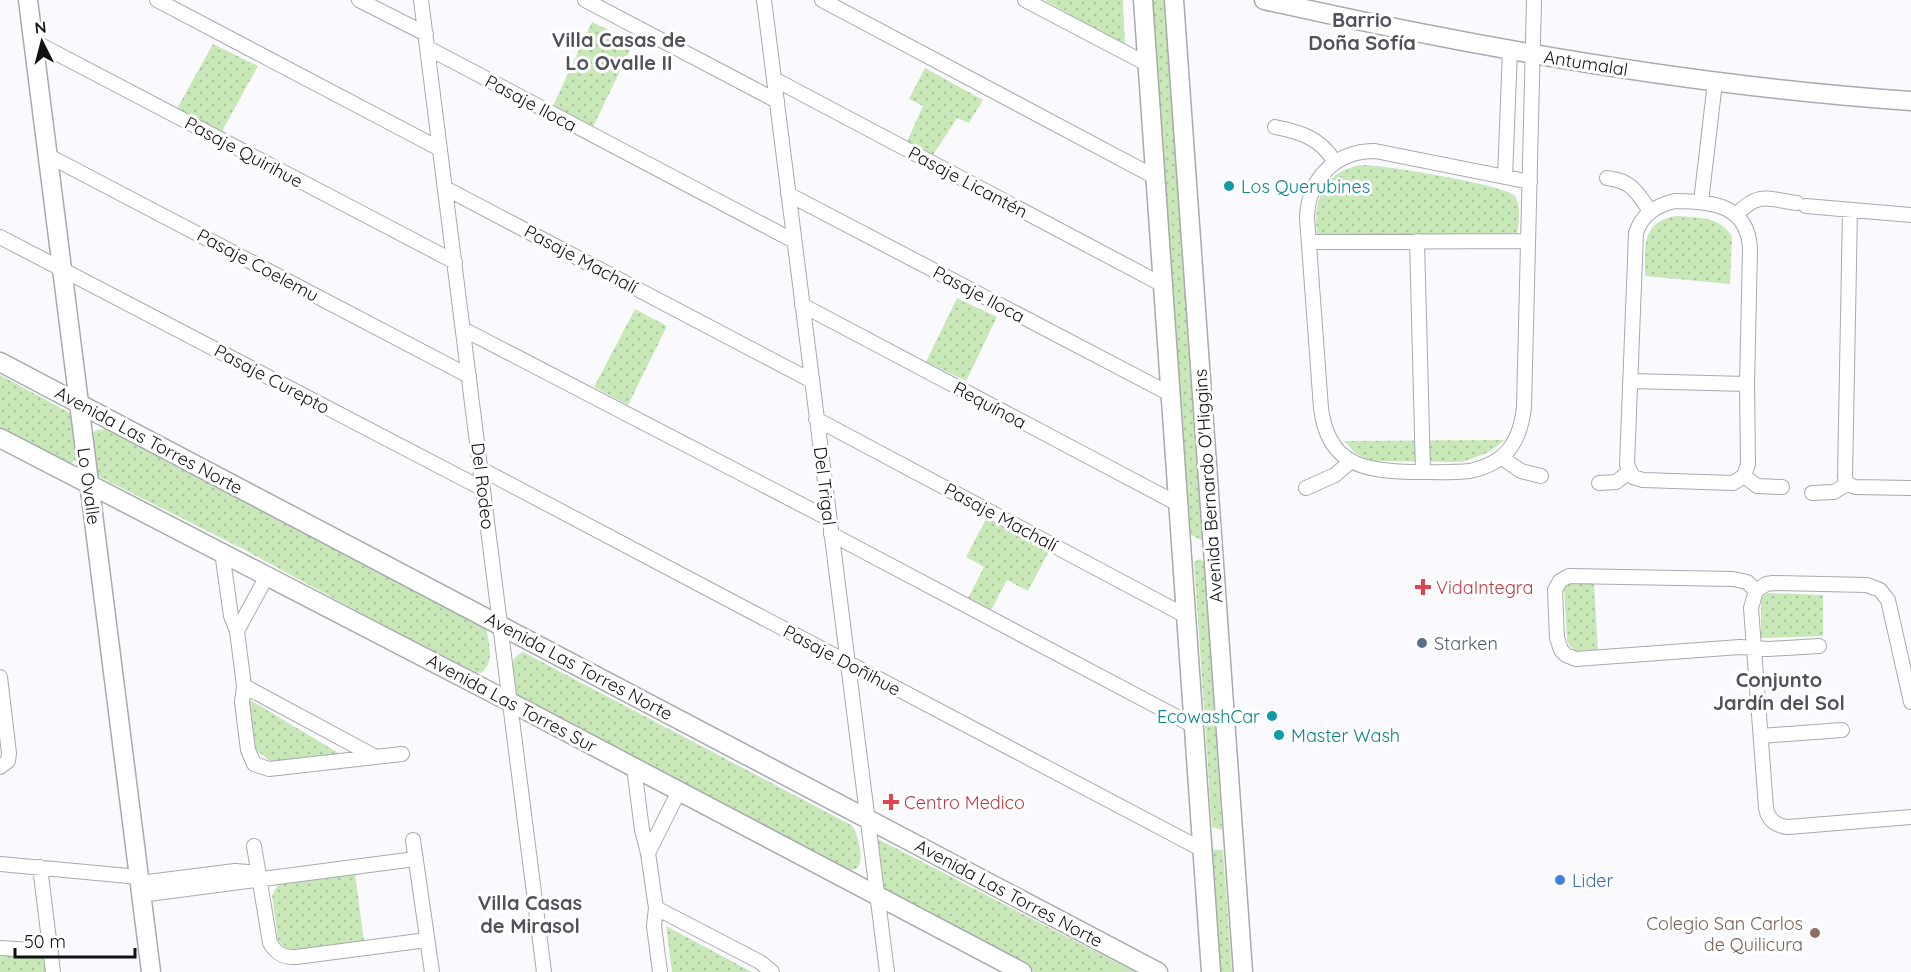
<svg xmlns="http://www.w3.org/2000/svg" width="1911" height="972" viewBox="0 0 1911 972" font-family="Quicksand,sans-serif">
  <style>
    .grass { fill: url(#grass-dots) }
    .garden { fill: #c8e8b8 }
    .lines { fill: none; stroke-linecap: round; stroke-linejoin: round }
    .street-casing { stroke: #a8a9b1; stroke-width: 16 }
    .secondary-casing { stroke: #a8a9b1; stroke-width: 21 }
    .street { stroke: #fff; stroke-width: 14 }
    .secondary { stroke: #fff; stroke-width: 18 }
    .culture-dot { fill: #0f9aa8; stroke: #fff; stroke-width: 2 }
    .health-dot { fill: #e0444e; stroke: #fff; stroke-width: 2 }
    .service-dot { fill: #5c6f8a; stroke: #fff; stroke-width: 2 }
    .shop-dot { fill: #3f7fe0; stroke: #fff; stroke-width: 2 }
    .education-dot { fill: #8d6e63; stroke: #fff; stroke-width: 2 }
    .labels { text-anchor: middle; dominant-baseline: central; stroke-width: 6; stroke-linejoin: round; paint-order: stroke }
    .street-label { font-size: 18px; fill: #111114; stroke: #fff }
    .culture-label { font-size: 18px; fill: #0d838f; stroke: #fff; text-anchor: start }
    .health-label { font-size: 18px; fill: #be3a42; stroke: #fff; text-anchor: start }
    .service-label { font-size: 18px; fill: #4e5e75; stroke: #fff; text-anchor: start }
    .shop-label { font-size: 18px; fill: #366cbe; stroke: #fff; text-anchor: start }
    .education-label { font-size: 18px; fill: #785e54; stroke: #fff; text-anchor: end }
    .neighbourhood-label { font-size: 20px; font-weight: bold; fill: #505159; stroke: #fff }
  </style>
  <defs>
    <pattern id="grass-dots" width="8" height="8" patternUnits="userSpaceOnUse" patternTransform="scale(1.5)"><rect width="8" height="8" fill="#c8e8b8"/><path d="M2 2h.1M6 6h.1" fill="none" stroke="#abc69d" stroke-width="1.8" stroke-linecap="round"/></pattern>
  </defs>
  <rect width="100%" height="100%" fill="#fafafe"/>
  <path class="grass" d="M1044 0H1123L1125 45Z
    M1153 0H1165L1203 541 1191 535 1151 2Z
    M592 22 634 42 593 127 552 108Z
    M213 44 258 66 221 133 175 112Z
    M925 68 983 100 969 123 957 118 931 158 906 144 923 106 909 99Z
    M1361 165C1379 164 1506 185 1515 196 1521 205 1519 223 1517 233L1515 235 1319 237 1317 234C1313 200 1323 172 1361 165Z
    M1677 216C1698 218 1721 216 1732 237L1730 284 1645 276C1645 247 1641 221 1677 216Z
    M957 298 997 317 966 381 926 362Z
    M635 309 667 326 628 405 594 387Z
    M0 375 72 414 77 458 69 465 0 428Z
    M109 429 486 626C488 642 496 662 481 673L469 672 243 549 94 474 92 435 96 430Z
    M1505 440 1487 453 1462 462 1371 461 1355 453 1344 441Z
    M986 519 1049 551 1028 591 1007 580 990 612 967 600 984 567 966 557Z
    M1200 559 1205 562 1222 830 1212 827 1194 562Z
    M1572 582 1594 584 1598 650 1575 652 1567 641 1564 588Z
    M1768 593 1823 595V636L1761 638V598Z
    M523 652 851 825C858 831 865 861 857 868 855 870 851 870 847 870L515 697C513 680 505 659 523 652Z
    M247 698 340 754 274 764 255 749Z
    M878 839 1135 972H1035L883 890Z
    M1207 849 1223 850 1232 972H1218Z
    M355 874 364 941 289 950 278 941 272 895 279 883Z
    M666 926 752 972H672Z
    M0 952 43 957 46 972H0Z"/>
  <path class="garden" d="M1110 960 1132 972H1103Z"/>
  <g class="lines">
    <defs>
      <path id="street" d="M157 0 440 149
        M359 0 426 34
        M421 0 544 972
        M585 0 777 101
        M764 0 887 972
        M822 0 1155 177
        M1025 0 1147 64
        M33 41 455 262
        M428 48 794 241
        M774 79 1163 285
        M1275 127C1301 132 1320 138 1335 162
        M47 155 469 376
        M1505 177 1510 50
        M1607 178C1632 181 1636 191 1650 211
        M1530 182 1375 151C1335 151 1308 179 1307 218L1321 408C1328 466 1365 471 1415 472 1433 472 1452 473 1470 471 1506 463 1520 443 1524 407L1534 0
        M445 188 812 381
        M788 194 1170 394
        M1675 201C1712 201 1748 205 1750 249L1747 384 1748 464 1744 476 1733 483 1643 480 1633 477 1627 465 1636 233C1642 214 1656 205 1675 201Z
        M1701 202 1715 82
        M1806 206 1911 215
        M1736 215C1759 191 1767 199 1797 203
        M0 237 483 489
        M1417 241 1423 472
        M1309 242 1528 241
        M802 305 1178 504
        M463 329 829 519
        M1631 381 1747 384
        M816 419 1186 616
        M1502 458 1521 471 1541 476
        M481 469 1203 850
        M1744 476 1757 486 1782 487
        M1599 483 1616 482 1629 472
        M1847 484 1845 477 1850 210
        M1847 484 1855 487 1911 488
        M1306 488 1335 475 1351 461
        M1812 493 1834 492 1847 484
        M831 534 1194 726
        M222 552 231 616 237 631 244 686 242 702 248 750 254 764 269 769 402 754
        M1756 591 1747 582 1733 579 1569 576 1560 581 1555 590 1557 638 1561 650 1566 655 1576 659 1740 647 1769 649 1819 646
        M237 631 267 576
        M0 677 9 753 8 761 0 767
        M244 686 374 756
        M1911 702 1888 600 1880 590 1867 585 1773 583 1766 584 1756 591 1751 608 1766 808C1768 820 1776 826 1788 827L1911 817
        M1761 736 1842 730
        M634 767 642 830 648 853 656 908 654 926 660 972
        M413 840 432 972
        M254 846 270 943C276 953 283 958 296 957L427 940
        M648 853 679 791
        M0 864 139 877
        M40 867 53 972
        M140 883 235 871 248 872 260 878
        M141 895 415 859
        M656 908 760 962 772 972
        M0 948 51 951"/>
      <path id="secondary" d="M28 0 151 972
        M1143 0 1211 972
        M1174 0 1243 972
        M1264 0C1477 48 1693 86 1911 101
        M0 362 1158 972
        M0 438 510 702 1022 972"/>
    </defs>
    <use href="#street" class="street-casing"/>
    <use href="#secondary" class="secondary-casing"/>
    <use href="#street" class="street"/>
    <use href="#secondary" class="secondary"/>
  </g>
  <g class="culture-dot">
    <circle cx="1229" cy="186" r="6"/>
    <circle cx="1272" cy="716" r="6"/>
    <circle cx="1279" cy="735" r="6"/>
  </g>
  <g class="health-dot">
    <path d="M1420 578h6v6h6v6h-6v6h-6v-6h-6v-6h6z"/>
    <path d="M888 793h6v6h6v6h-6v6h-6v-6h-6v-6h6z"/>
  </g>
  <circle class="service-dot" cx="1422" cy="643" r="6"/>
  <circle class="shop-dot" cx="1560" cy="880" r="6"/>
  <circle class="education-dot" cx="1815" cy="933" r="6"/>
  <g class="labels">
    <g class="street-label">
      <text transform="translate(1586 63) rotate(9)">Antumalal</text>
      <text transform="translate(531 103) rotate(28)">Pasaje Iloca</text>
      <text transform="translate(244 152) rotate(28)">Pasaje Quirihue</text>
      <text transform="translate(968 182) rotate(28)">Pasaje Licantén</text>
      <text transform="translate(581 259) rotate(28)">Pasaje Machalí</text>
      <text transform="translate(258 265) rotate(28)">Pasaje Coelemu</text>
      <text transform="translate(979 294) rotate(28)">Pasaje Iloca</text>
      <text transform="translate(272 379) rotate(28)">Pasaje Curepto</text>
      <text transform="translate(990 405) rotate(28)">Requínoa</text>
      <text transform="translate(149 440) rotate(28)">Avenida Las Torres Norte</text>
      <text transform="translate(89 486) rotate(82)">Lo Ovalle</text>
      <text transform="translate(483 486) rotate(83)">Del Rodeo</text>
      <text transform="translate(825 486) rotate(83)">Del Trigal</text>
      <text transform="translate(1208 486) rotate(-94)">Avenida Bernardo O'Higgins</text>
      <text transform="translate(1001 517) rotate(28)">Pasaje Machalí</text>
      <text transform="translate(842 660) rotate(28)">Pasaje Doñihue</text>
      <text transform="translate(579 666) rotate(28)">Avenida Las Torres Norte</text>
      <text transform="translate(512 703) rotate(28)">Avenida Las Torres Sur</text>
      <text transform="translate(1009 893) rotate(28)">Avenida Las Torres Norte</text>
    </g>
    <g class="culture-label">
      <text x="1241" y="186">Los Querubines</text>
      <text x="1260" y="716" text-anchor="end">EcowashCar</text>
      <text x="1291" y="735">Master Wash</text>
    </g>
    <g class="health-label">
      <text x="1436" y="587">VidaIntegra</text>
      <text x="904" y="802">Centro Medico</text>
    </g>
    <g class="service-label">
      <text x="1434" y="643">Starken</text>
    </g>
    <g class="shop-label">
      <text x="1572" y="880">Lider</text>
    </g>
    <g class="education-label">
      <text x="1803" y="923">Colegio San Carlos<tspan x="1803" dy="21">de Quilicura</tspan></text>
    </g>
    <g class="neighbourhood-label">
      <text x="1362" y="19">Barrio<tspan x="1362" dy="23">Doña Sofía</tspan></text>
      <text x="619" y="39">Villa Casas de<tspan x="619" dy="23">Lo Ovalle II</tspan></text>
      <text x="1779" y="679">Conjunto<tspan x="1779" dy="23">Jardín del Sol</tspan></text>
      <text x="530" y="902">Villa Casas<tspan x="530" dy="23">de Mirasol</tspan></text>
    </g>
  </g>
  <g transform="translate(42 42) rotate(354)" stroke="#ffffff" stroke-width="4.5" paint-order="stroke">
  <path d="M0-4.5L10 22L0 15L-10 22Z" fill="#111114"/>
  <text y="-9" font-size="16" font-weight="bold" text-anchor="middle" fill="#111114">N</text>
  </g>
  <path d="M15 948v9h120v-9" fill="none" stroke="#111114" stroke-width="3"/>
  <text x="24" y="948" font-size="18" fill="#111114" stroke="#ffffff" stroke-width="4.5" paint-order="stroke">50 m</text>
</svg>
